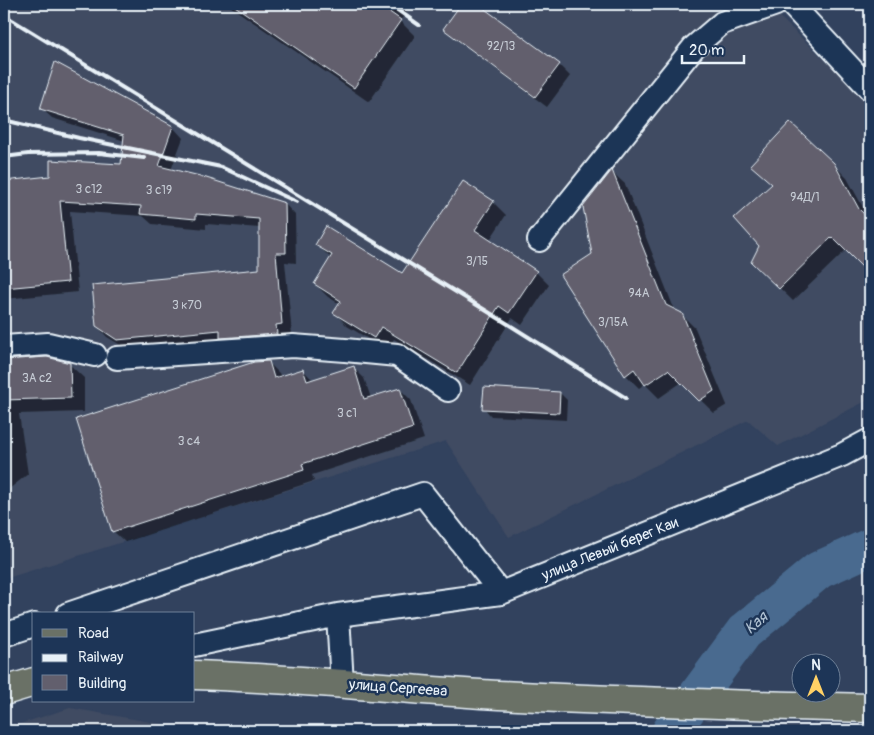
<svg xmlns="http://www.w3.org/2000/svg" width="874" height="735" viewBox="0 0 874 735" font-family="Pangolin,sans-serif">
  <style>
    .built { fill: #404b62 }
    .shadow { fill: #0007 }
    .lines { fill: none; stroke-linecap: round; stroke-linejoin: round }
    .river { stroke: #486b8f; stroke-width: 38 }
    .building { fill: #625f6d; stroke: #e8f1f8 }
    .minor-casing { stroke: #e8f1f8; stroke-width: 26 }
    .major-casing { stroke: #e8f1f8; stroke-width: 31 }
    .minor { stroke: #1d3557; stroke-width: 22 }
    .major { stroke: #6a7166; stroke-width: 28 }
    .rail { stroke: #e8f1f8; stroke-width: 4 }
    .labels { text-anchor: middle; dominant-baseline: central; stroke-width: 5; stroke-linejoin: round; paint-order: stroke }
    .number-label { font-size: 12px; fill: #c6ccd5 }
    .street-label { font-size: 15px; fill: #e8f1f8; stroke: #1d3557 }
    .water-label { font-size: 16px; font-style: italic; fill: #b0c2d3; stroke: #1d3557 }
  </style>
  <rect width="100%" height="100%" fill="#32425e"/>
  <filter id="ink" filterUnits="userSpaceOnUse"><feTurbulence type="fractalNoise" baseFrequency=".02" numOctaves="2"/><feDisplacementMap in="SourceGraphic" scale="10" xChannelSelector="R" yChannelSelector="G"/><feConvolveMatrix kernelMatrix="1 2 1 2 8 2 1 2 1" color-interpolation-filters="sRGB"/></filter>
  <g filter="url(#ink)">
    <path class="built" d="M4 4H766L870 103V399L778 446 748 420 509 537 446 441 4 579Z
      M70 708 202 731H4V729Z"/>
    <path class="shadow" d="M227 4H412L400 21 415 36 369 102Z
      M463 4H476L559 65 570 76 547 107 456 39 444 28Z
      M56 64 173 127 183 138 171 170 285 204 295 215 296 263 285 262 292 334 286 335 287 344 129 350 107 337 97 326 261 270 260 228 206 224V229L152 224 143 216 70 211 78 292 4 299V182L52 177 123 166 125 141 52 118 41 108Z
      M833 164 847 178 870 220V273L846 250 793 301 753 262 761 246 773 185 751 165Z
      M612 172 625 184 675 311 681 314 695 328 727 405 714 413 682 382 659 398 645 384 639 388 626 375 594 254Z
      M493 202 506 215 489 241 536 272 549 285 522 325 512 318 470 385 394 339 387 350 347 326 335 313 340 304 328 297 315 284 331 258 317 245 402 274Z
      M4 361 69 364 84 378V412L19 414 28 474 4 493Z
      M268 362 279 373 281 377 303 370 313 380 353 367 364 378 371 398 400 389 411 400 424 439 312 475 314 481 125 542 113 531Z
      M560 393 567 400 566 420 491 416 484 408Z"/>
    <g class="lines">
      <path class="river" d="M671 731 744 632 819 570 870 547"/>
    </g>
    <path class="building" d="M232 4H378L401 20 354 88Z
      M461 4H478L560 64 535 97 443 29Z
      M55 62 173 126 159 166 200 176 285 203 286 253H276L282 324 276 325 277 334 220 338V330L117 340 96 326 92 285 259 269V219L196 214V219L140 214 141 206 60 201 68 282 4 288V181L50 176V160L121 164 124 135 40 109Z
      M790 122 834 163 859 209 870 220V275L832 237 779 289 751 262 759 246 734 218 772 184 750 165Z
      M612 170 666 305 682 313 714 391 699 401 668 370 645 385 634 369 625 376 560 275 592 254 583 207Z
      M463 181 494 201 475 230 537 271 509 313 499 306 457 373 381 327 374 338 333 313 341 301 314 284 332 255 315 245 326 226 402 273Z
      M47 357 70 363 71 398 4 400V360Z
      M269 361 274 378 303 369 307 381 354 366 364 399 400 388 413 428 302 464 304 470 112 532 76 419 254 362Z
      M484 387 560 392 559 413 482 409Z"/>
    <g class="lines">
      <defs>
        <path id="minor" d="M791 4 870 89
          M539 240 694 47 722 23 776 4
          M4 347 48 344 95 355
          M117 358 293 346 345 350 397 355 448 390
          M68 614 423 494 501 593
          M338 615 342 684
          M4 635 34 625
          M194 645 338 615 501 593 842 455 870 440"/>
        <path id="major" d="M194 675C290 678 385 688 481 694 610 701 740 705 870 708
          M4 691 34 682"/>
      </defs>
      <use href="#minor" class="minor-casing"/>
      <use href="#major" class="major-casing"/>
      <use href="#minor" class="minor"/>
      <use href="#major" class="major"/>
      <path class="rail" d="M389 4 419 25
        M4 15 508 324 626 398
        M4 120 79 138 221 167 297 202
        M4 157 28 154 99 153 144 158"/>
    </g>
  </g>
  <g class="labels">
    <g class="number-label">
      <text x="501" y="46">92/13</text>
      <text x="89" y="189">3 с12</text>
      <text x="159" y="190">3 с19</text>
      <text x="805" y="197">94Д/1</text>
      <text x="477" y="261">3/15</text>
      <text x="639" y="293">94А</text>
      <text x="187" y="305">3 к70</text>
      <text x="613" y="322">3/15А</text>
      <text x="37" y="378">3А с2</text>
      <text x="347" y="413">3 с1</text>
      <text x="189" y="441">3 с4</text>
    </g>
    <g class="street-label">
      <text transform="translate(610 549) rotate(-22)">улица Левый берег Каи</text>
      <text transform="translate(398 688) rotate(4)">улица Сергеева</text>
    </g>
    <g class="water-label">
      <text transform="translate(756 623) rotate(-41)">Кая</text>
    </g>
  </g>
  <rect width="874" height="735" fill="none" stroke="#1d3557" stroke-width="20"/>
  <rect x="10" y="10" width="854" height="715" fill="none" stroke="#e8f1f8" stroke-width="2" filter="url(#ink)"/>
  <rect x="32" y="612" width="162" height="90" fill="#1d3557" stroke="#6e8097"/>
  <rect x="42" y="629" width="25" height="8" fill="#6a7166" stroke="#6e8097"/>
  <text x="78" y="638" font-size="15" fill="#e8f1f8">Road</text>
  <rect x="42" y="654" width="25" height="8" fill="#e8f1f8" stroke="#6e8097"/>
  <text x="78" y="662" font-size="15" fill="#e8f1f8">Railway</text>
  <rect x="42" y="675" width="25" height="15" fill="#625f6d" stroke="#6e8097"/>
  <text x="78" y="688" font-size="15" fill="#e8f1f8">Building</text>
  <g transform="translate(816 678)"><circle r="24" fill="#1d3557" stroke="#6e8097"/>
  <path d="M0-4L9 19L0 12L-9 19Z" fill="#ffd166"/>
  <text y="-8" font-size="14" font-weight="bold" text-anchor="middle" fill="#e8f1f8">N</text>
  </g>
  <path d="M682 55v8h62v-8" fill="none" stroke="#e8f1f8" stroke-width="2.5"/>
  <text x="689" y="55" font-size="15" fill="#e8f1f8" stroke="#1d3557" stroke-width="4" paint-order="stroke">20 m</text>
</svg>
